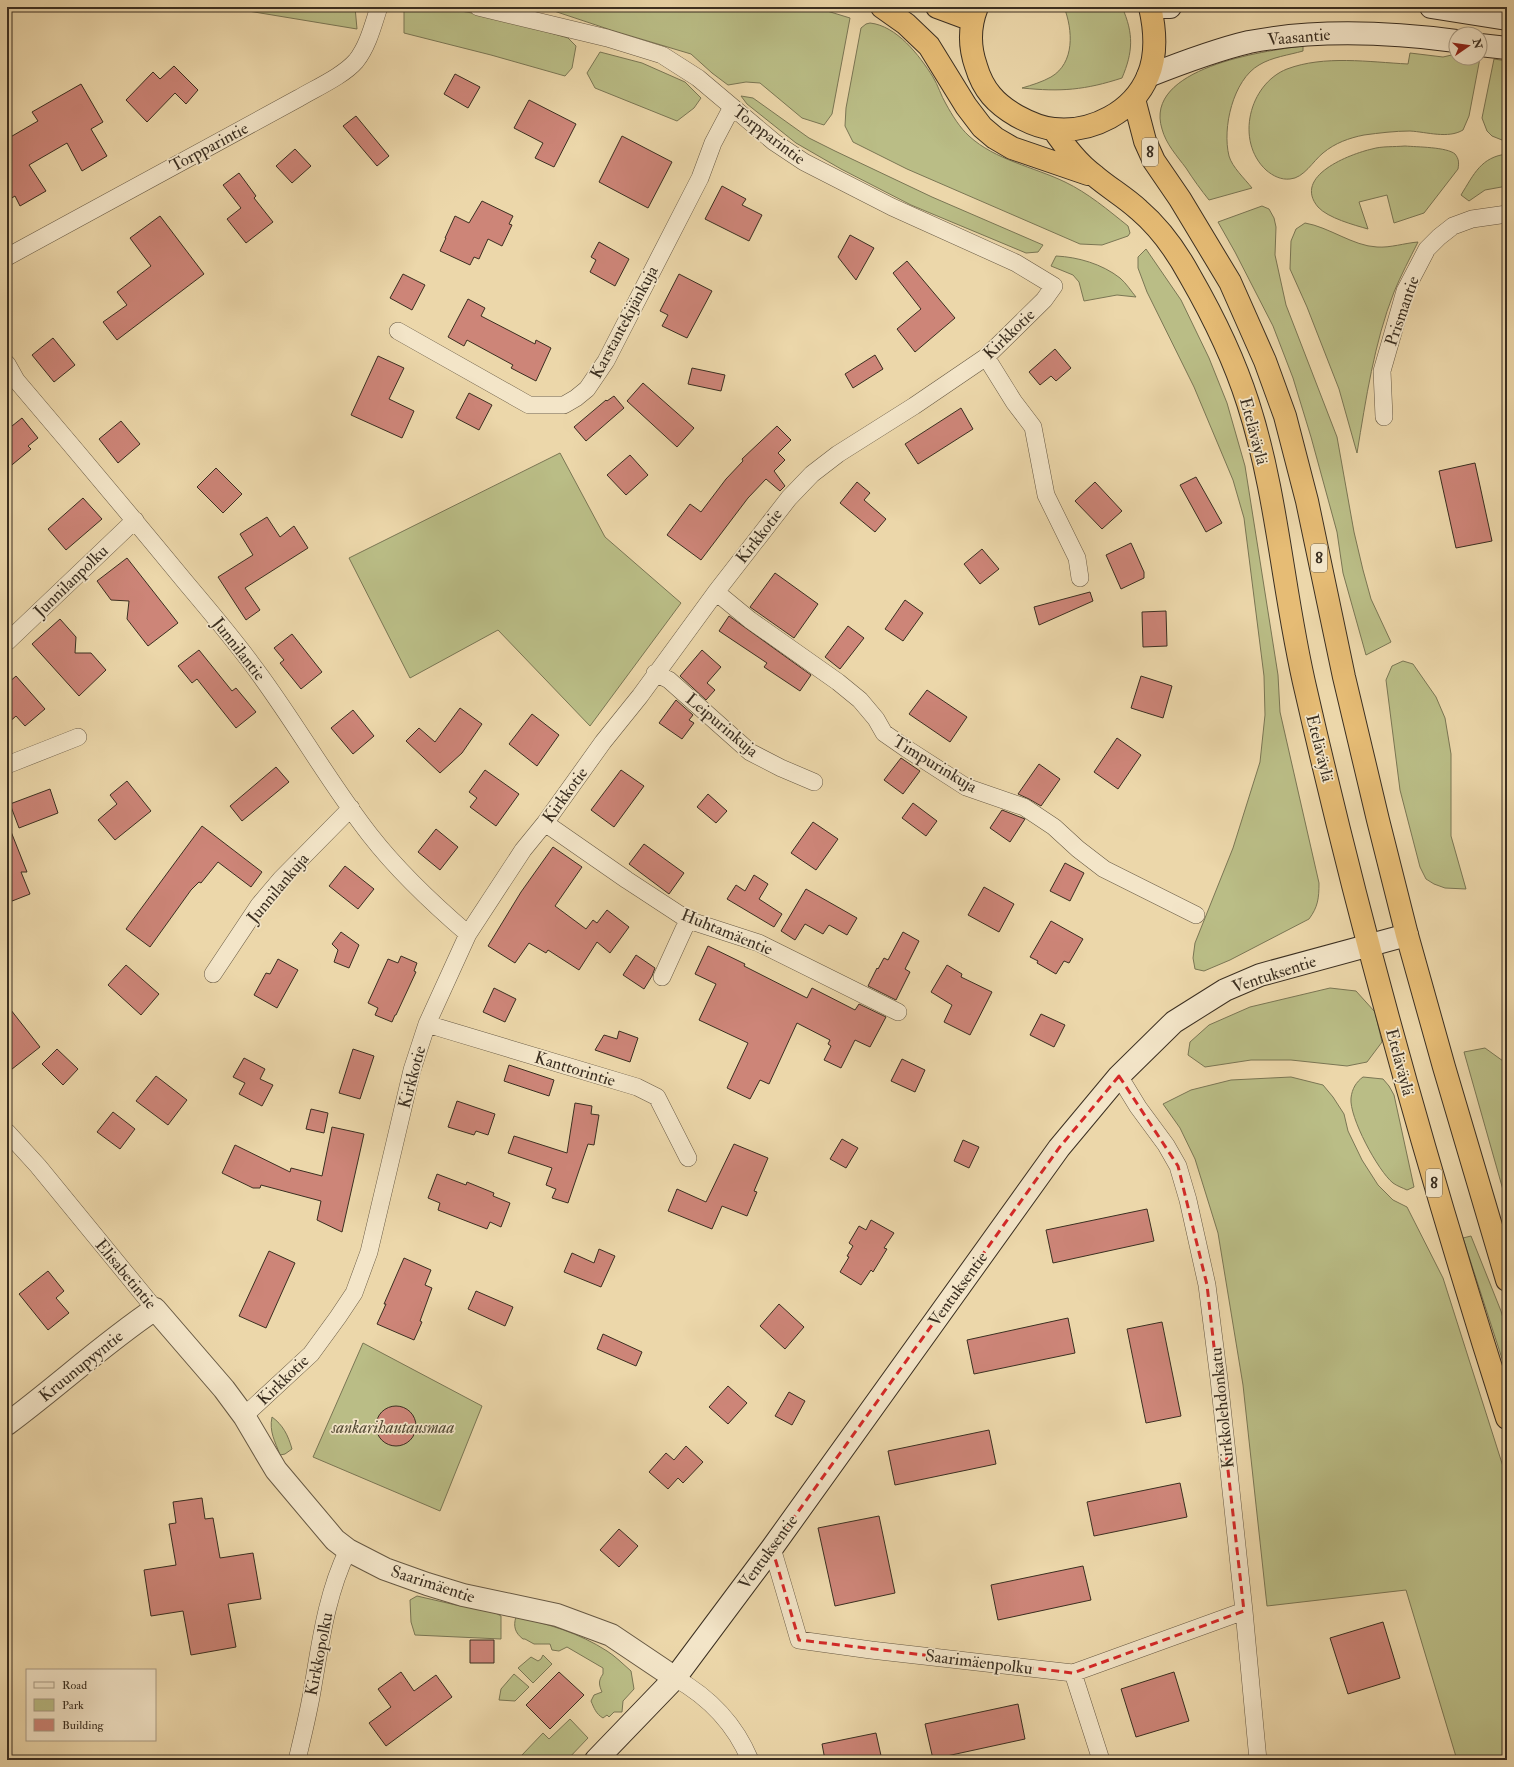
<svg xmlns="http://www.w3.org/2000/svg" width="1514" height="1767" viewBox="0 0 1514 1767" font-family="'IM FELL Double Pica',serif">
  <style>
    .green { fill: #babd86; stroke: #7a7654 }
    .building { fill: #cd8578; stroke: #3b2f21 }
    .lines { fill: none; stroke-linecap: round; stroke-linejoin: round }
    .minor-casing { stroke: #675943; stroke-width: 18 }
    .tertiary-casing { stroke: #675943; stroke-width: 24 }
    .secondary-casing { stroke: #3b2f21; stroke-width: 24 }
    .trunk-casing { stroke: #3b2f21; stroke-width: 24 }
    .minor { stroke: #f3e5c8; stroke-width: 17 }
    .tertiary { stroke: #f3e5c8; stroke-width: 22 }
    .secondary { stroke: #f3e5c8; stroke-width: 22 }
    .trunk { stroke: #e6bc75; stroke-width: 22 }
    .marked { fill: none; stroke: #d62828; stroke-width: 3; stroke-dasharray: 8 5; stroke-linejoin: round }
    .labels { text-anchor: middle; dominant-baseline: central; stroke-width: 3.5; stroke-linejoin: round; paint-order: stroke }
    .shield { fill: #f3e5c8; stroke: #726653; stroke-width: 1 }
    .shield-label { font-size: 16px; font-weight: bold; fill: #3b2f21 }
    .street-label { font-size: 17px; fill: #3b2f21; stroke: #f3e5c8 }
    .park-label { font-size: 17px; font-style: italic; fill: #544b35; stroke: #f3e5c8 }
  </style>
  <rect width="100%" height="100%" fill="#ecd7aa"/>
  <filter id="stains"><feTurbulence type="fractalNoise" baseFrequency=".005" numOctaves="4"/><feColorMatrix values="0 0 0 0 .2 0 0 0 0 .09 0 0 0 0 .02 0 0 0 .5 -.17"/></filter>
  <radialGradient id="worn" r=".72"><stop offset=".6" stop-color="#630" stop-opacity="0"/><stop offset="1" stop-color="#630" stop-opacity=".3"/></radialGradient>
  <path class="green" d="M224 7H355L357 29Z
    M412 7C465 7 517 23 568 38L576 46 572 68 565 76 491 55 404 33V9Z
    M542 7H814L850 18 832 114 824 125 802 118 760 83 746 82 728 85 712 73 691 54 611 30Z
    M1064 7H1122C1134 34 1133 52 1122 78 1085 90 1061 92 1022 88 1032 85 1042 82 1051 77 1075 63 1073 30 1064 7Z
    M870 23C897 26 919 55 933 77 938 85 941 96 946 104 952 115 960 128 969 136 995 160 1034 167 1065 182 1088 193 1108 210 1128 226L1130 233 1128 236 1102 245 1080 244 907 169 853 142 845 126 846 108 861 28 866 24Z
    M1303 46V51C1289 55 1272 57 1259 65 1233 80 1222 128 1229 156 1232 167 1245 179 1252 188L1209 200C1201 190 1193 179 1186 168 1177 156 1166 144 1162 129 1143 68 1263 51 1303 46Z
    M600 52 642 63 685 82 701 98 694 108 677 121 595 88 587 73Z
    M1410 53 1443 57 1456 54V58H1480L1469 116 1463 130C1448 139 1427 132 1410 131 1395 131 1379 133 1364 135 1349 138 1335 143 1323 153 1313 161 1304 178 1290 179 1281 180 1273 176 1266 170 1235 141 1249 84 1287 69 1324 55 1369 62 1408 64Z
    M1494 59 1507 61V142L1492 136 1487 131 1482 118Z
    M741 96 753 98 809 138 835 151 932 197 1043 245 1038 252 1026 253 911 205 841 169 796 143 747 104Z
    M1405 146C1417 147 1447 147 1455 154 1459 159 1459 163 1458 169L1424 213 1394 223 1387 195 1359 202 1368 229C1354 225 1328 218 1318 207 1292 176 1350 154 1372 149 1382 146 1394 147 1405 146Z
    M1507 154V186L1485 190 1469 201 1461 195C1474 174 1481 157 1507 154Z
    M1262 206 1269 209 1274 218 1276 227 1275 255 1286 305 1337 437 1354 532 1363 570 1371 599 1391 642 1366 655 1343 573 1337 532 1311 437 1293 378 1273 326 1235 252 1218 222Z
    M1305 223C1329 227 1353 246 1377 247 1390 248 1405 243 1418 242 1410 258 1401 275 1394 292 1374 343 1366 399 1357 453L1339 389 1307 307 1290 269 1291 241 1296 229Z
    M1146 249 1181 300 1209 358 1227 403 1245 466 1278 675 1280 712 1319 883C1319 898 1318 907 1309 919L1230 960 1204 971 1195 969 1193 958 1195 943 1233 848 1260 762 1265 715 1264 676 1244 518 1233 480 1194 387 1147 292 1138 268V257Z
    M1056 256C1078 257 1102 264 1120 278 1126 283 1131 291 1136 297L1117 295 1084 301 1079 282 1073 275 1051 266Z
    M560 453 605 537 681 603 590 726 498 630 410 678 349 558Z
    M1403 661 1413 664 1436 697 1445 718 1451 754V836L1466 889 1445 888 1434 884 1426 879 1420 867 1400 790 1386 680 1392 666Z
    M1330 988 1356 991 1375 1012 1382 1042 1367 1062 1347 1066 1291 1060H1251L1205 1067 1188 1055 1190 1042 1209 1025 1250 1007Z
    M1485 1048 1503 1061 1507 1075V1204L1464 1052Z
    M1291 1077 1323 1085 1333 1097 1344 1114 1348 1131 1362 1160 1378 1185 1393 1200 1407 1207 1443 1278 1507 1479V1760H1457L1406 1590 1267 1606 1243 1385 1218 1233 1195 1159 1180 1128 1163 1104 1191 1090 1231 1080Z
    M1363 1077 1383 1079 1389 1086 1394 1095 1414 1187 1407 1190C1403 1188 1397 1186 1393 1183 1378 1171 1349 1117 1351 1098 1352 1089 1356 1082 1363 1077Z
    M1471 1236 1501 1311 1507 1332V1374L1463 1238Z
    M363 1343 482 1406 440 1511 313 1457Z
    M272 1417C283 1425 288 1435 292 1449L285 1454 280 1455C275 1441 269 1432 272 1417Z
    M417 1596 456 1605 490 1610 501 1616V1639L415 1635 411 1622 410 1600Z
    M516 1617C549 1624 579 1633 607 1651 615 1656 623 1664 631 1671L634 1689 623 1701 622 1712H614L609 1717 607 1715 603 1718C596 1714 594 1708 591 1701L594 1695 602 1692C599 1685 598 1681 603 1674V1668L567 1647 559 1651 552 1650 550 1644H534L525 1639H523C515 1633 513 1626 516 1617Z
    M543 1655 552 1664 533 1683 518 1668 531 1657 538 1661 541 1659Z
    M514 1674 529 1687 515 1701 499 1700 501 1689Z
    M570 1719 588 1738 567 1760H522V1755L543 1733 549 1739Z"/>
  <path class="building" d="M174 66 198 90 186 104 175 93 147 122 126 100 153 72 160 79Z
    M455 74 480 87 468 108 444 94Z
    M81 84 103 122 91 129 107 156 82 171 67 143 29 165 46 191 20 206 15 196 7 201V139L38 121 32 112Z
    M529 100 576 124 554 167 535 158 543 143 514 128Z
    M356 116 389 156 377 166 343 126Z
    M622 136 672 162 648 208 599 182Z
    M295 149 311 166 292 183 276 166Z
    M239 173 256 196 254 198 273 222 246 243 227 219 241 208 223 185Z
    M722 186 746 199 742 205 762 215 749 241 705 219Z
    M482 201 513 216 509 224 512 225 502 246 488 239 479 259 474 257 470 265 440 251 446 238H445L455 216 469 223Z
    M160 216 204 274 117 340 103 322 127 305 117 292 151 266 130 238Z
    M850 235 874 248 856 280 838 257Z
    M599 242 629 259 615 286 590 272 596 260 591 257Z
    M907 261 955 318 915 352 897 329 921 309 893 273Z
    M403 274 425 285 412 310 390 298Z
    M679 274 712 291 687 338 662 326 668 315 660 311Z
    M468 299 485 308 481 316 535 344 536 340 551 348 536 381 511 368 513 365 467 340 464 346 448 337Z
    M53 338 75 365 54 382 32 355Z
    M1055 349 1071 368 1056 381 1051 376 1040 385 1029 372Z
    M875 355 883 369 853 388 845 374Z
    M378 356 404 368 389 399 414 411 402 438 351 415Z
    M692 368 725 375 721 391 688 384Z
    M643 383 694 428 677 447 627 401Z
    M469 393 492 405 479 430 456 418Z
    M614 396 624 408 586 441 574 427 606 400 607 401Z
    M961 408 973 429 918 464 905 444Z
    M22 418 38 438 28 446 31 449 7 469V430Z
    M121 421 140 444 118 463 99 439Z
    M777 426 791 440 778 453 785 460 774 471 785 486 780 491 766 479 748 498 701 560 667 535 690 504 701 512 726 479 743 461 742 459Z
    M630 455 648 475 626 495 607 475Z
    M1475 463 1492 541 1456 548 1439 471Z
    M216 468 242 494 223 513 197 487Z
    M1196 477 1222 523 1206 532 1180 485Z
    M857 482 870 493 864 500 886 519 875 532 840 503Z
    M1095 482 1122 511 1102 529 1075 501Z
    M83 498 102 519 66 550 48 529Z
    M267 517 280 537 294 526 308 548 245 588 260 610 246 620 218 577 253 555 240 534Z
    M1131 543 1144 572V578L1121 589 1106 555Z
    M982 549 999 569 980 584 964 564Z
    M127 558 178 623 148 646 127 619 129 601 111 600 97 581Z
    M775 573 818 604 794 638 750 607Z
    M1090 592 1093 601 1039 625 1034 607Z
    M905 600 923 613 903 641 885 629Z
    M1166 611 1167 646 1143 647 1142 612Z
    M729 616 811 675 800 691 764 667 767 663 719 631Z
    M60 619 76 637 75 653H91L106 670 79 696 32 644Z
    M848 626 864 638 840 669 825 657Z
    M292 634 322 672 301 689 280 663 284 660 274 648Z
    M199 650 232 691 236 688 256 712 236 728 197 679 192 683 178 666Z
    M702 650 721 667 707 683 715 690 706 700 680 676Z
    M16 676 45 709 25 726 16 716 7 724V684Z
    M1141 676 1172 686 1163 718 1131 708Z
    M927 690 967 717 950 742 909 714Z
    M676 700 693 715 689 720 694 723 682 739 659 723Z
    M460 708 482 724 462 753 440 773 406 741 419 728 435 742Z
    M353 710 374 736 353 754 331 728Z
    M532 714 559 735 537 766 509 744Z
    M1117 738 1141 755 1118 789 1094 772Z
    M901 758 920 771 903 794 884 780Z
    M1039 764 1060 779 1041 806 1029 799 1018 794Z
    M276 767 289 782 242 821 230 806Z
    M485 770 519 794 496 826 470 807 477 798 469 792Z
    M621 770 644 786 614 827 591 810Z
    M127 781 151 811 115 840 98 820 117 804 110 795Z
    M50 789 58 813 19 828 10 804Z
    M708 794 727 811 716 823 697 807Z
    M913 803 937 821 926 836 902 818Z
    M1002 810 1025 819 1010 842 990 828Z
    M813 822 838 839 816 870 791 853Z
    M8 824 27 872H21L30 894 7 903Z
    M202 826 262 872 251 887 218 862 201 883 199 882 191 890 150 947 126 929Z
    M436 829 458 847 440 870 418 852Z
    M644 844 684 873 669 894 629 864Z
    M553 847 582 867 555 906 586 929 593 920 597 923 607 910 629 927 610 953 597 942 579 970 548 950 546 953 529 943 515 963 488 946 521 892Z
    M1065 863 1084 873 1070 901 1050 891Z
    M345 866 374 889 358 909 329 886Z
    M754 875 768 884 759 899 782 914 774 927 727 899 736 885 745 891Z
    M984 887 1014 904 999 932 968 915Z
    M806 889 857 918 847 935 829 925 823 934 805 924 795 940 781 931Z
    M1051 921 1083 939 1069 963 1064 961 1056 974 1037 963 1038 961 1030 957Z
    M341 932 359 945 349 968 334 962 338 950 332 944Z
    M903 932 919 941 905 969 910 972 896 1000 868 986 877 968 878 969 884 958 888 960Z
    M708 946 745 964 744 966 807 998 812 988 855 1010 859 1004 886 1017 870 1047 855 1040 841 1068 824 1060 831 1046 828 1044 830 1040 797 1023 769 1084 760 1080 750 1099 727 1088 748 1043 699 1020 716 984 695 974Z
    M636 955 655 968 652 976 644 989 623 975Z
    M401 956 417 963 414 971 416 972 396 1015H395L392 1022 375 1015 378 1008 368 1003 388 959 398 963Z
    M278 959 298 970 277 1008 254 995 266 973 270 974Z
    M126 965 159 994 141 1015 108 985Z
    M947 965 962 974 961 977 992 992 970 1035 944 1022 952 1005 931 992Z
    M494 988 516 999 505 1022 483 1012Z
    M7 1005 40 1047 7 1073Z
    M1041 1014 1065 1025 1054 1047 1030 1035Z
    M619 1031 638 1038 630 1062 595 1050 604 1035 617 1039Z
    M57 1049 78 1069 63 1085 42 1064Z
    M353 1049 374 1056 360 1099 339 1093Z
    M244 1058 265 1069 260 1079 273 1085 262 1106 239 1094 245 1083 233 1077Z
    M902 1059 925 1070 915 1092 891 1081Z
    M509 1065 554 1080 549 1096 504 1081Z
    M156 1076 187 1100 168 1125 136 1101Z
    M457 1101 495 1114 488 1135 476 1131 474 1135 448 1127Z
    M575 1103 592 1106 591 1114 599 1115 594 1145 588 1144 568 1203 552 1198 556 1189 546 1185 552 1168 508 1153 514 1136 567 1153Z
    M311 1109 328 1113 324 1133 306 1129Z
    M113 1112 135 1129 120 1149 97 1132Z
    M332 1127 364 1134 342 1232 317 1220 321 1201 261 1185 260 1188H253L222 1173 235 1145 290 1172 291 1168 322 1176Z
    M842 1139 858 1148 846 1168 830 1159Z
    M963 1140 979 1147 969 1168 954 1161Z
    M734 1144 768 1158 754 1191 757 1192 747 1216 722 1206 712 1229 668 1211 677 1189 706 1202Z
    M437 1174 466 1185 467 1182 494 1193 493 1196 510 1203 501 1227 490 1222 487 1229 438 1210 440 1203 428 1198Z
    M1147 1209 1154 1241 1053 1263 1046 1230Z
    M871 1220 894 1233 884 1248 887 1249 873 1272 871 1270 861 1285 840 1272 849 1257 847 1256 853 1246 849 1243 859 1226 866 1230Z
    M599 1249 615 1256 601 1287 564 1272 572 1253 594 1263Z
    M269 1251 295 1263 266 1328 239 1316Z
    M404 1258 431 1270 425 1285 432 1288 420 1321 422 1322 414 1340 377 1324 386 1304H384Z
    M48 1271 64 1291 56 1298 69 1313 48 1330 19 1294Z
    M476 1291 513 1307 505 1326 468 1309Z
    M779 1304 804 1327 785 1349 760 1326Z
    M1068 1318 1075 1353 974 1374 967 1340Z
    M1162 1322 1181 1416 1146 1423 1127 1329Z
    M603 1334 642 1352 636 1366 597 1349Z
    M728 1386 747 1403 728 1424 709 1407Z
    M789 1392 805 1401 792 1425 775 1416Z
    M376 1426a20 20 0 1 1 40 0a20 20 0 1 1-40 0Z
    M989 1430 996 1464 895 1485 888 1451Z
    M686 1446 703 1462 683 1483 678 1478 668 1489 649 1472 666 1453 674 1460Z
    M1180 1483 1187 1517 1094 1536 1087 1502Z
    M202 1498 205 1519 213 1518 220 1558 253 1553 261 1599 228 1604 236 1647 191 1655 183 1611 151 1616 144 1570 176 1565 169 1524 176 1523 173 1502Z
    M879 1516 895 1593 835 1606 818 1528Z
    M619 1529 638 1546 619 1567 600 1550Z
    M1083 1566 1091 1600 998 1620 991 1585Z
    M1383 1622 1400 1678 1348 1694 1330 1638Z
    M470 1640H494V1663H470Z
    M401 1672 414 1691 436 1675 452 1697 386 1746 369 1723 391 1707 378 1689Z
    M559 1672 584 1695 550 1729 526 1705Z
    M1174 1672 1189 1721 1136 1737 1121 1689Z
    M1018 1704 1025 1739 933 1759 925 1724Z
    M876 1733 882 1760H825L822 1744Z"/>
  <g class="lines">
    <defs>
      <path id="minor" d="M7 257 299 98C316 88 343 76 356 61 368 46 373 25 379 7
        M398 331 529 405H564L576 398 587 389 606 361 700 178 713 143 732 107
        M986 357 1014 402 1033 427 1046 495 1077 558 1080 578
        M7 364 16 380C74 448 131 516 187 584 209 610 231 636 251 663 293 718 327 780 370 835 398 871 433 904 468 934
        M1384 417 1382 371 1405 291 1427 249 1439 237 1453 226 1472 219 1507 214
        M716 592 750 620 838 682 860 700 876 719 884 733 907 749 966 787 1024 807 1054 827 1078 849 1104 869 1196 915
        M7 642 135 520
        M655 673 669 680 750 752 781 768 814 782
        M7 765 78 737
        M545 823 627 880 688 920 759 943 898 1012
        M213 974 259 905 281 879 351 808
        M662 977 688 920
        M427 1024 637 1087 657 1097 688 1158
        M1119 1076 1138 1107 1166 1145 1178 1166 1188 1200 1207 1285 1219 1379 1244 1611 1258 1760
        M7 1132 38 1166 155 1309
        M244 1416 311 1354 338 1317 354 1293 369 1252 412 1070 427 1024 468 934 523 850 545 823 603 742 640 696 716 592 789 498 812 474 838 454 914 406 986 357 1044 300 1054 286 1016 263 892 207 804 162 774 142 698 78 662 55 607 38 478 7
        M772 1548 799 1640 871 1650 1073 1673 1244 1611
        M1073 1673 1101 1760
        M675 1678C709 1697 735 1724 750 1760
        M297 1760C303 1735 309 1711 313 1686 321 1639 327 1593 348 1550"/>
      <path id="tertiary" d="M7 1424C57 1387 103 1344 155 1309L224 1389 244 1416 276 1470 335 1540 348 1550 385 1569 427 1584 463 1595 557 1615 611 1635 675 1678"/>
      <path id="secondary" d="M1150 7H1170
        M1431 7 1507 19
        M1480 45 1507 48
        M1148 76C1181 63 1215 50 1249 42 1317 29 1388 32 1456 41
        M596 1760 675 1678 772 1548 1059 1148 1119 1076 1174 1022 1225 990 1260 975 1407 935"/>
      <path id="trunk" d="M882 7 906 24 929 46 966 106 982 127 995 138 1012 148 1088 174
        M937 7 972 20
        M977 7C969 27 969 46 976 66 983 90 996 104 1017 116 1028 122 1041 128 1054 129 1092 133 1133 112 1148 76 1157 55 1155 29 1150 7
        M1134 99 1145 141 1154 161 1180 199 1230 282 1265 361 1285 416 1307 501 1344 677 1378 820 1407 935 1444 1067 1507 1280
        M1053 129C1065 146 1078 164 1095 176 1109 188 1125 197 1139 210 1160 228 1177 252 1190 276 1213 316 1234 359 1248 403 1278 496 1283 595 1306 691 1362 936 1430 1178 1507 1418"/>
    </defs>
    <use href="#minor" class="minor-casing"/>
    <use href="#tertiary" class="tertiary-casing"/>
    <use href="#secondary" class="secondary-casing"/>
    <use href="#trunk" class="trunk-casing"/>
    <use href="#minor" class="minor"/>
    <use href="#tertiary" class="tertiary"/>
    <use href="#secondary" class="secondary"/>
    <use href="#trunk" class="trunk"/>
  </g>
  <path class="marked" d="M1119 1076 1178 1166 1207 1285 1244 1611 1073 1673 799 1640 772 1548 1059 1148Z"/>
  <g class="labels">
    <g class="shield">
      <rect x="1142" y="138" width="16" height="28" rx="3"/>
      <rect x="1311" y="544" width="16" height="28" rx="3"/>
      <rect x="1426" y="1169" width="16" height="28" rx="3"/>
    </g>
    <g class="shield-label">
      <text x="1150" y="152">8</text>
      <text x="1319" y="558">8</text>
      <text x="1434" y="1183">8</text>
    </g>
    <g class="street-label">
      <text transform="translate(1299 37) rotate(-5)">Vaasantie</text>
      <text transform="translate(769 135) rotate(37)">Torpparintie</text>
      <text transform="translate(209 147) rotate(-28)">Torpparintie</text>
      <text transform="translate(1402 311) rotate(-71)">Prismantie</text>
      <text transform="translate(624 322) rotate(-62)">Karstantekijänkuja</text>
      <text transform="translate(1009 334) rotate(-44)">Kirkkotie</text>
      <text transform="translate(1254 431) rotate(75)">Eteläväylä</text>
      <text transform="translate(759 536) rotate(-52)">Kirkkotie</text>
      <text transform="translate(71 581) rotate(-44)">Junnilanpolku</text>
      <text transform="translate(239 649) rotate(52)">Junnilantie</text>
      <text transform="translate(722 725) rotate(40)">Leipurinkuja</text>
      <text transform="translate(1320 748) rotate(76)">Eteläväylä</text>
      <text transform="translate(935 764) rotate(31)">Timpurinkuja</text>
      <text transform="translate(565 795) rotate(-54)">Kirkkotie</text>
      <text transform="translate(278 888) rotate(-50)">Junnilankuja</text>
      <text transform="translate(727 932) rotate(22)">Huhtamäentie</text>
      <text transform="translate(1274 974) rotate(-18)">Ventuksentie</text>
      <text transform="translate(1400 1062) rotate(75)">Eteläväylä</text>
      <text transform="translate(575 1069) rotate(17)">Kanttorintie</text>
      <text transform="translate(412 1077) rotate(-75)">Kirkkotie</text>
      <text transform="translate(126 1274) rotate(50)">Elisabetintie</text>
      <text transform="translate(958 1289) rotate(-54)">Ventuksentie</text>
      <text transform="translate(81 1366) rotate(-39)">Kruunupyyntie</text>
      <text transform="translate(283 1380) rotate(-44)">Kirkkotie</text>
      <text transform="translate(1222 1408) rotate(-96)">Kirkkolehdonkatu</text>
      <text transform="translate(768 1552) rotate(-54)">Ventuksentie</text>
      <text transform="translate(433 1584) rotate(18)">Saarimäentie</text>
      <text transform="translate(319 1654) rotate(-79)">Kirkkopolku</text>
      <text transform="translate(979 1662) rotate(7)">Saarimäenpolku</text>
    </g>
    <g class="park-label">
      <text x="393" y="1427">sankarihautausmaa</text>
    </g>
  </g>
  <rect width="1514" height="1767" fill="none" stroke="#ecd7aa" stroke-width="24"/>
  <rect x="8" y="8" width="1498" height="1751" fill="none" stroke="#3b2f21" stroke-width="2"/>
  <rect x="12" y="12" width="1490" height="1743" fill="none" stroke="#3b2f21"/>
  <rect x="26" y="1669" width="130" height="72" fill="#f3e5c8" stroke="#a99c85"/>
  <rect x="34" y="1682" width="20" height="6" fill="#f3e5c8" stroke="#a99c85"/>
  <text x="62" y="1689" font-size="12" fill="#3b2f21">Road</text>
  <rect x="34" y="1699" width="20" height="12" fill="#babd86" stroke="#a99c85"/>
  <text x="62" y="1709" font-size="12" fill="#3b2f21">Park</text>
  <rect x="34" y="1719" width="20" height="12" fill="#cd8578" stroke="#a99c85"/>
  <text x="62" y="1729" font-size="12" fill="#3b2f21">Building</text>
  <g transform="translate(1468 46) rotate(77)"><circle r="19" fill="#f3e5c8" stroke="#a99c85"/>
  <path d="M0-3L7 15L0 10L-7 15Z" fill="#8f2418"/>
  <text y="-6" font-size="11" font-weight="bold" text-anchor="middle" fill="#3b2f21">N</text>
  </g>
  <rect width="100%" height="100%" filter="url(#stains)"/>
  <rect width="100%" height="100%" fill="url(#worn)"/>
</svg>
